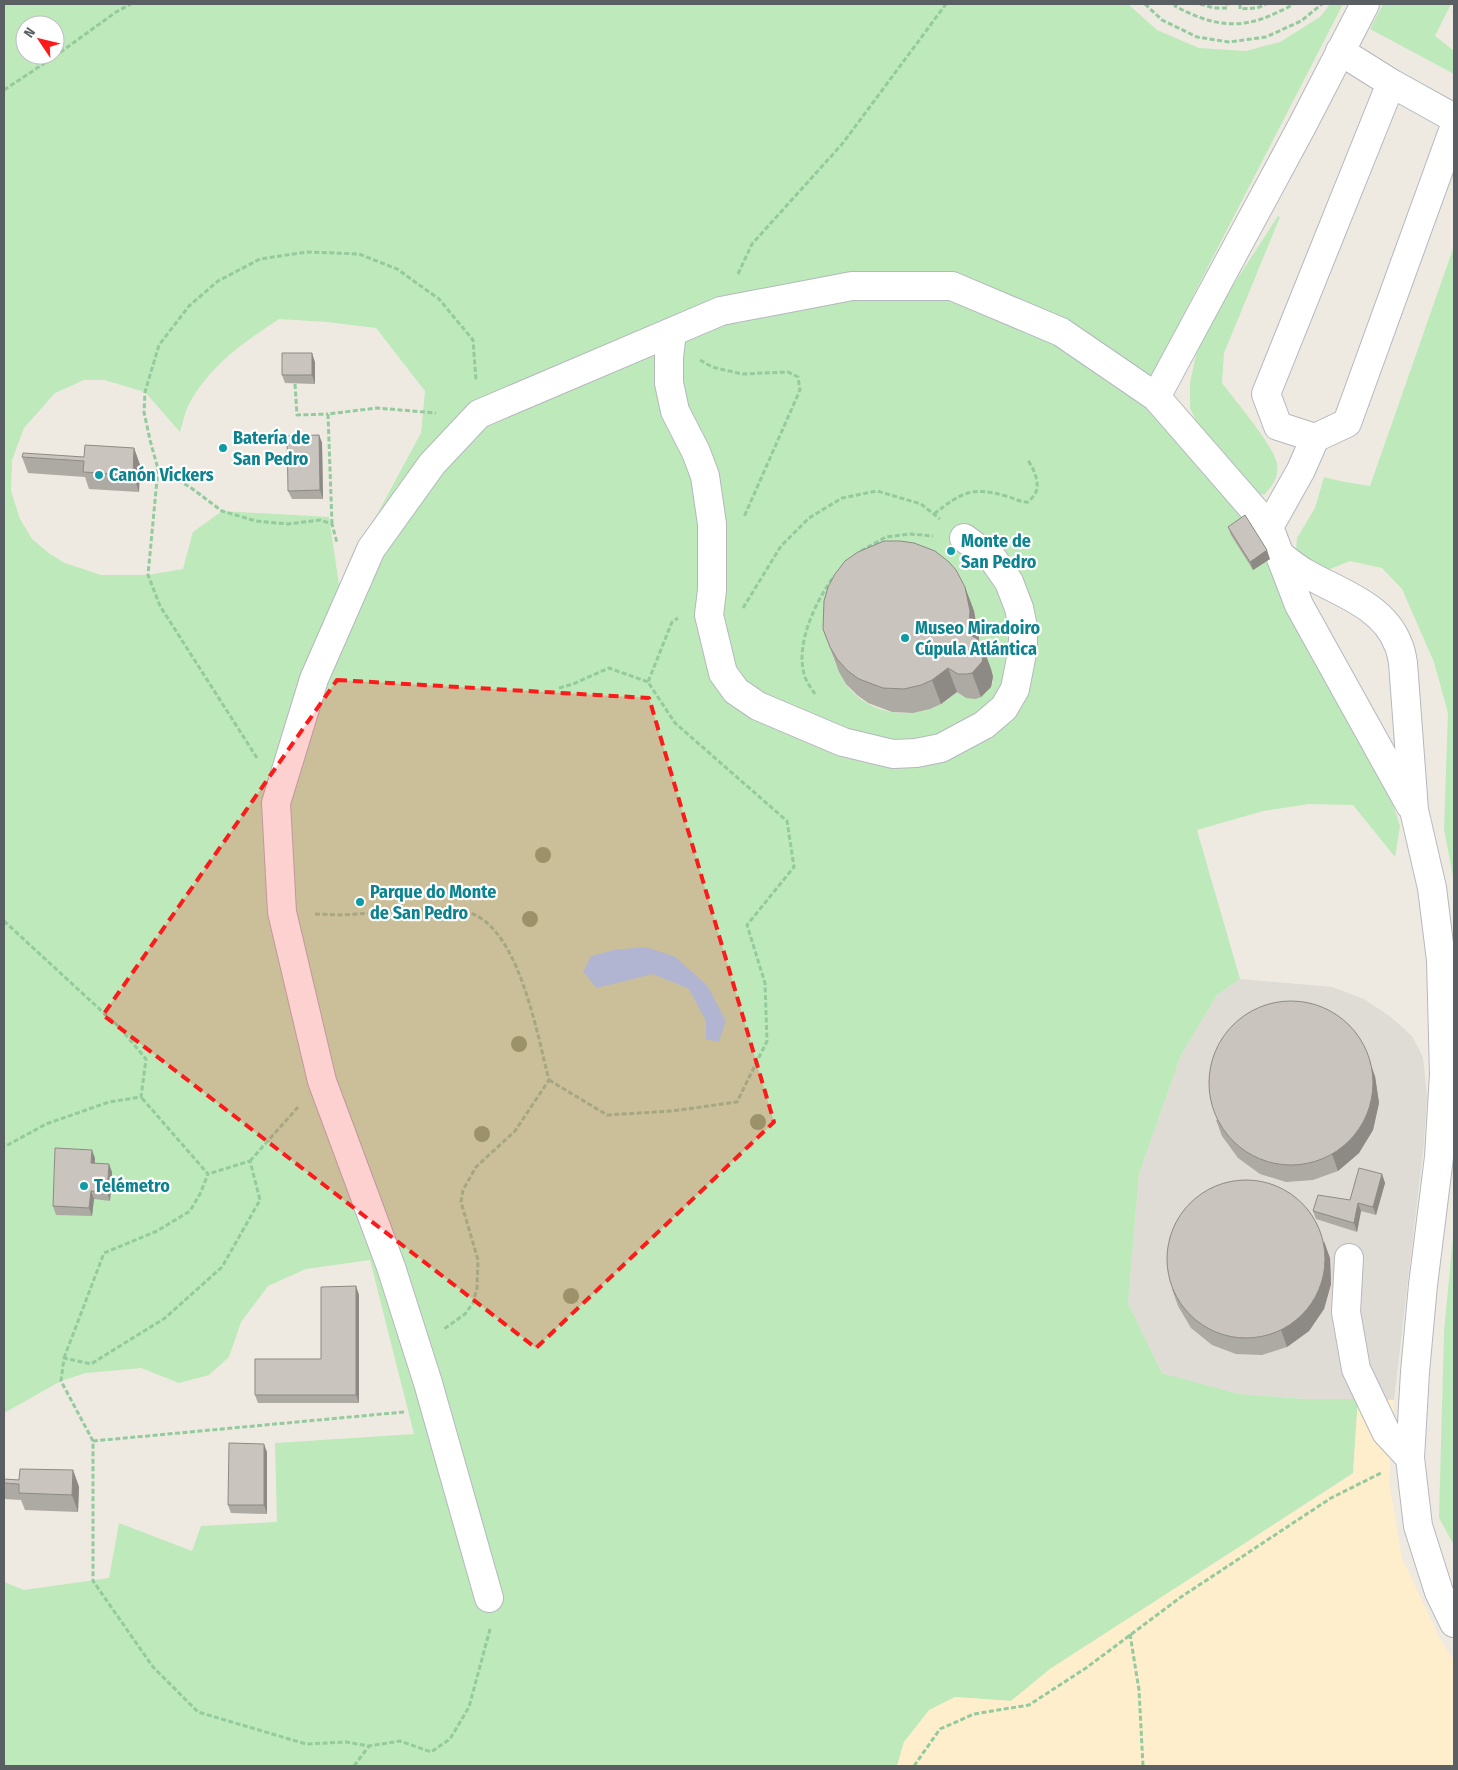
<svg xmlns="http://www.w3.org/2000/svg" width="1458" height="1770" viewBox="0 0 1458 1770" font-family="'Fira Sans Condensed',sans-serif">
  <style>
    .industrial { fill: #dfdcd6 }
    .green { fill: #bee9ba; fill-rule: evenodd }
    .sand { fill: #feeecc }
    .water { fill: #a0ddff }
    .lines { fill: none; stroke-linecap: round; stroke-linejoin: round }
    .minor-casing { stroke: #b4b8bd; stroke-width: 30 }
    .path { stroke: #93ca9e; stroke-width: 3; stroke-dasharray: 5 2.5; stroke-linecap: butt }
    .minor { stroke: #fff; stroke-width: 28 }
    .tree { fill: #84b17d }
    .wall { fill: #ada9a3 }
    .shaded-wall { fill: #8d8a85 }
    .building { fill: #c9c5be; stroke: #8d8a85 }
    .marked { fill: #fb1b1b; fill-opacity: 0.2; stroke: #fb1b1b; stroke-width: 4; stroke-dasharray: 10 6; stroke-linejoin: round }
    .culture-dot { fill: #0f9aa8; stroke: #fff; stroke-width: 2 }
    .labels { text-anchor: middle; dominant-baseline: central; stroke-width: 4.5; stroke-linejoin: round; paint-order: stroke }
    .culture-label { font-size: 18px; font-weight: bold; fill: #0d838f; stroke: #fff; text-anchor: start }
  </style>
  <rect width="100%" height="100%" fill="#eeeae1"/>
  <path class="industrial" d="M1240 979 1332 987 1364 999 1391 1017 1412 1036 1423 1057 1427 1096 1424 1143 1394 1400 1305 1399 1239 1394 1162 1373 1128 1303 1139 1174 1181 1055 1217 995Z"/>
  <path class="green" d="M4 4H1128L1157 30 1199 48 1246 51 1280 42 1320 17 1330 4H1343L1139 401 1175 439 1248 524 1388 789 1400 826 1395 857 1353 805 1309 804 1263 811 1197 830 1240 979 1217 995 1181 1055 1139 1174 1128 1303 1162 1373 1239 1394 1305 1399H1358L1353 1473 1050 1669 1011 1701 955 1697 904 1742 897 1766H4V1582L24 1590 109 1578 119 1523 192 1551 201 1526 277 1522 275 1443 414 1434 370 1260 306 1269 268 1286 241 1322 229 1357 209 1375 179 1383 141 1368 86 1373 61 1381 4 1413ZM25 25H55V55H25ZM279 319 327 322 376 328 425 391 421 433 339 585 329 517 222 511 193 532 183 569 148 575H101L65 563 50 554 32 539 20 519 11 491 12 460 24 428 55 393 84 380H104L145 392 180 432C183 423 185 411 190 402 211 365 244 342 279 319ZM974 611C979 625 977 633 979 646 981 667 1008 677 981 697L966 698 957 692C928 720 876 721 849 688 841 677 836 666 832 653Z
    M1383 4H1451L1435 36 1454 51V74L1370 29Z
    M1278 216 1280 217 1224 353 1222 383C1234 399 1275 447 1277 464 1279 478 1272 486 1264 495L1248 489 1200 429 1190 408V383L1196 355 1215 313Z
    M1454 246V882L1444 829 1448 713 1434 662 1402 589 1382 568 1350 561 1330 569 1313 566 1296 552 1297 538 1315 508 1324 477 1340 481 1370 486Z
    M1454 1226V1545L1439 1518 1444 1332Z"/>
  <path class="sand" d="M1358 1399 1394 1400 1389 1481 1402 1558 1441 1641 1454 1660V1766H897L904 1742 929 1710 955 1697 1011 1701 1050 1669 1353 1474Z"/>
  <path class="water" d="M645 947 674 956 707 985 726 1021 719 1042 706 1039V1021L689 989 653 974 597 988 583 972 591 956 614 950Z"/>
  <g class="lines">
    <defs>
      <path id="minor" d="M1365 4 1302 126 1156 397 1269 527 1299 605 1410 805
        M1340 51 1391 83 1454 118
        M1391 83 1266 394 1278 426 1315 438 1347 423 1454 128
        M672 332 669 357V383L675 411 696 452 705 476 712 524V590L709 615 723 673 736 691 758 706 843 742 893 754 916 753 941 748 984 725 1004 708 1015 689 1023 648V627L1019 608 1009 582 993 559 964 538
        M1269 527 1301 470 1315 438
        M1280 555C1288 561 1296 568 1305 573 1338 592 1383 605 1398 644 1401 650 1402 657 1403 663L1414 810 1432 888 1441 960 1444 1074 1439 1157 1423 1285 1415 1372 1410 1458 1418 1526 1439 1592 1454 1623
        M1349 1258 1346 1312 1356 1369 1386 1432 1410 1458
        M489 1598 428 1383 391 1267 322 1081 282 912 276 803 314 679 371 549 432 464 479 414 721 311 852 286H952L1061 332 1156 397"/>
    </defs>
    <use href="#minor" class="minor-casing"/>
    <path class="path" d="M1145 4 1162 20 1197 37 1229 42 1266 37 1301 21 1322 4
      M1177 4 1175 6C1210 25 1239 31 1276 13 1282 10 1288 8 1293 4
      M1200 4 1214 8H1227V4
      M1240 4V9L1257 8 1266 4
      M4 90 51 59 116 12 131 4
      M738 274 752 244 843 143 946 4
      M700 360 712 367 742 374 788 372 798 377 800 390 744 517
      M295 384 297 415 328 414
      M158 469 190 487 222 511 256 521 288 524 320 520 332 524 337 543
      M934 514C961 493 971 486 1006 496 1014 498 1019 502 1028 502 1031 499 1035 495 1036 492 1040 482 1033 467 1027 459
      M332 524 328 414 377 408 436 413
      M861 551 886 537 910 534 933 536
      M743 608 781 546 809 518 842 498 877 491 921 504 940 519
      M559 688 573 684 609 668 648 682
      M815 694C812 689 807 683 805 677 794 645 816 601 834 576
      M257 758 160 606 148 575 158 469 150 440 144 412 145 392 159 345 189 306 218 281 260 259 307 252 359 254 397 269 439 299 473 340 476 381
      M315 914 342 915 449 908C461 910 472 912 482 919 522 947 537 1034 549 1080L515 1131 476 1167 463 1190 461 1202 478 1260 477 1288 473 1303 465 1314 444 1329
      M4 921 120 1028 146 1059 141 1097 109 1102 46 1124 4 1147
      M549 1080 607 1115 672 1111 737 1102 767 1041 765 983 747 925 794 867 787 821 675 723 648 682 672 622 678 618
      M250 1161 298 1107
      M64 1358 104 1253 157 1231 190 1211 200 1194 208 1174 141 1097
      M404 1412 93 1441V1581L153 1667 198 1712 306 1744 346 1742 369 1746 400 1741 431 1752 450 1739 469 1707 490 1629
      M93 1441 61 1381 64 1358 91 1364 165 1318 222 1267 260 1200 250 1161 208 1174
      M1130 1634 1139 1690 1143 1766
      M354 1766 369 1746
      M914 1766 940 1729 974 1714 1029 1705 1086 1668 1181 1597 1331 1498 1381 1473"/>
    <use href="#minor" class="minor"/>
  </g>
  <g class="tree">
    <circle cx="543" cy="855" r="8"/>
    <circle cx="530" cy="919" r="8"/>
    <circle cx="519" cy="1044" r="8"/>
    <circle cx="758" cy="1122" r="8"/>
    <circle cx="482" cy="1134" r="8"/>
    <circle cx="571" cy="1296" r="8"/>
  </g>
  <path class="wall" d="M315 362V384L285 383 282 375Z
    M319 435 322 443 323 499H292L288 491Z
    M134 448 140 465 139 492 89 489 85 477 28 473 22 457H84Z
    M1228 527 1270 559 1253 570 1231 535Z
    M965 587 974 611 979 636V641L982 645 991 669 993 677 991 687 981 697 976 699 966 698 957 692 941 704 930 709 913 713 892 712 868 703 857 695 846 684 839 672 823 629Z
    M1375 1076 1379 1103 1373 1130 1359 1153 1338 1171 1313 1180 1286 1182 1260 1174 1238 1158 1222 1136 1216 1120Z
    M95 1158V1163L112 1172 110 1201 94 1199 92 1216 56 1215 53 1206Z
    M1382 1174 1385 1183 1376 1215 1361 1211 1357 1232 1316 1219 1313 1211 1350 1200Z
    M1330 1258 1331 1284 1324 1309 1309 1331 1287 1347 1262 1355 1236 1354 1212 1345 1191 1328 1178 1306 1172 1289Z
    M356 1286 359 1295V1403H258L255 1395 321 1359Z
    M267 1452V1514L231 1513 228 1505Z
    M73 1470 79 1487 78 1512 25 1510 21 1500 4 1499V1479L19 1480Z"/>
  <path class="shaded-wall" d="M312 353 315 362V384L312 375Z
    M319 435 322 443 323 499 320 490Z
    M134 448 140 465 139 492 133 475Z
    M1267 550 1270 559 1253 570 1250 562Z
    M965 587 974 611 979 636 977 658 968 634Z
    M982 645 991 669 993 677 991 687 981 697 972 673Z
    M948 668 957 692 941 704 932 680Z
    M1369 1060 1375 1076 1379 1103 1373 1130 1359 1153 1338 1171 1332 1154Z
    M92 1150 95 1158 94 1172 91 1163Z
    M109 1164 112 1172 110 1201 107 1192Z
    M1382 1174 1385 1183 1376 1215 1373 1207Z
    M91 1191 94 1199 92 1216 89 1208Z
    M1358 1203 1361 1211 1357 1232 1354 1223Z
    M1324 1241 1330 1258 1331 1284 1324 1309 1309 1331 1287 1347 1281 1330Z
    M356 1286 359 1295V1403L356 1395Z
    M264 1444 267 1452V1514L264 1505Z
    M73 1470 79 1487 78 1512 72 1495Z"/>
  <path class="building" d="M282 353H312V375H282Z
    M319 435 320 490 288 491 287 436Z
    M85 445 134 448 133 475 83 472 84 461 22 457 23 453 84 457Z
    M1245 515 1267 550 1250 562 1228 527Z
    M884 541H900L914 543 935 551 949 562 956 570 965 587 970 611 968 634 976 638 982 645 984 653 982 662 972 673 967 674H958L948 668 932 680 921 685 904 689 883 688 859 679 848 671 837 659 830 647 823 629 824 601 828 587 835 574 845 561 858 552Z
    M1209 1083a82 82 0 1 1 164 0a82 82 0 1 1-164 0Z
    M55 1148 92 1150 91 1163 109 1164 107 1192 91 1191 89 1208 53 1206Z
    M1359 1168 1382 1174 1373 1207 1358 1203 1354 1223 1313 1211 1318 1195 1350 1200Z
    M1167 1259a79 79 0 1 1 158 0a79 79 0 1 1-158 0Z
    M356 1286V1395H255V1359H321V1287Z
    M229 1443 264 1444V1505H228Z
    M20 1469 73 1470 72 1495 19 1493V1484L4 1483V1479L19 1480Z"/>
  <path class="marked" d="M337 680 649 698 774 1122 536 1348 103 1015Z"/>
  <g class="culture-dot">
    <circle cx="223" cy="448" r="5"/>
    <circle cx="99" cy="475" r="5"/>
    <circle cx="951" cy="551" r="5"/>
    <circle cx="905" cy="638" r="5"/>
    <circle cx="360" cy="902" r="5"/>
    <circle cx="84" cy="1186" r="5"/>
  </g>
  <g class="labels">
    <g class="culture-label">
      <text x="233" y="438">Batería de<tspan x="233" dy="21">San Pedro</tspan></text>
      <text x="109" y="475">Canón Vickers</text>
      <text x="961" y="541">Monte de<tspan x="961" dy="21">San Pedro</tspan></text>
      <text x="915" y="628">Museo Miradoiro<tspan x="915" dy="21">Cúpula Atlántica</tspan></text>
      <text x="370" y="892">Parque do Monte<tspan x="370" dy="21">de San Pedro</tspan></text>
      <text x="94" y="1186">Telémetro</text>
    </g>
  </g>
  <rect width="1458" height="1770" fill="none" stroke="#5a5f64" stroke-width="10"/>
  <g transform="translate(40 40) rotate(305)"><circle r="24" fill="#ffffff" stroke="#bdbfc1"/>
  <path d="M0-4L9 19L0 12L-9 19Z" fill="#fb1b1b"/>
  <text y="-8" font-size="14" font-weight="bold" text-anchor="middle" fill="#5a5f64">N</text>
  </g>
</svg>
